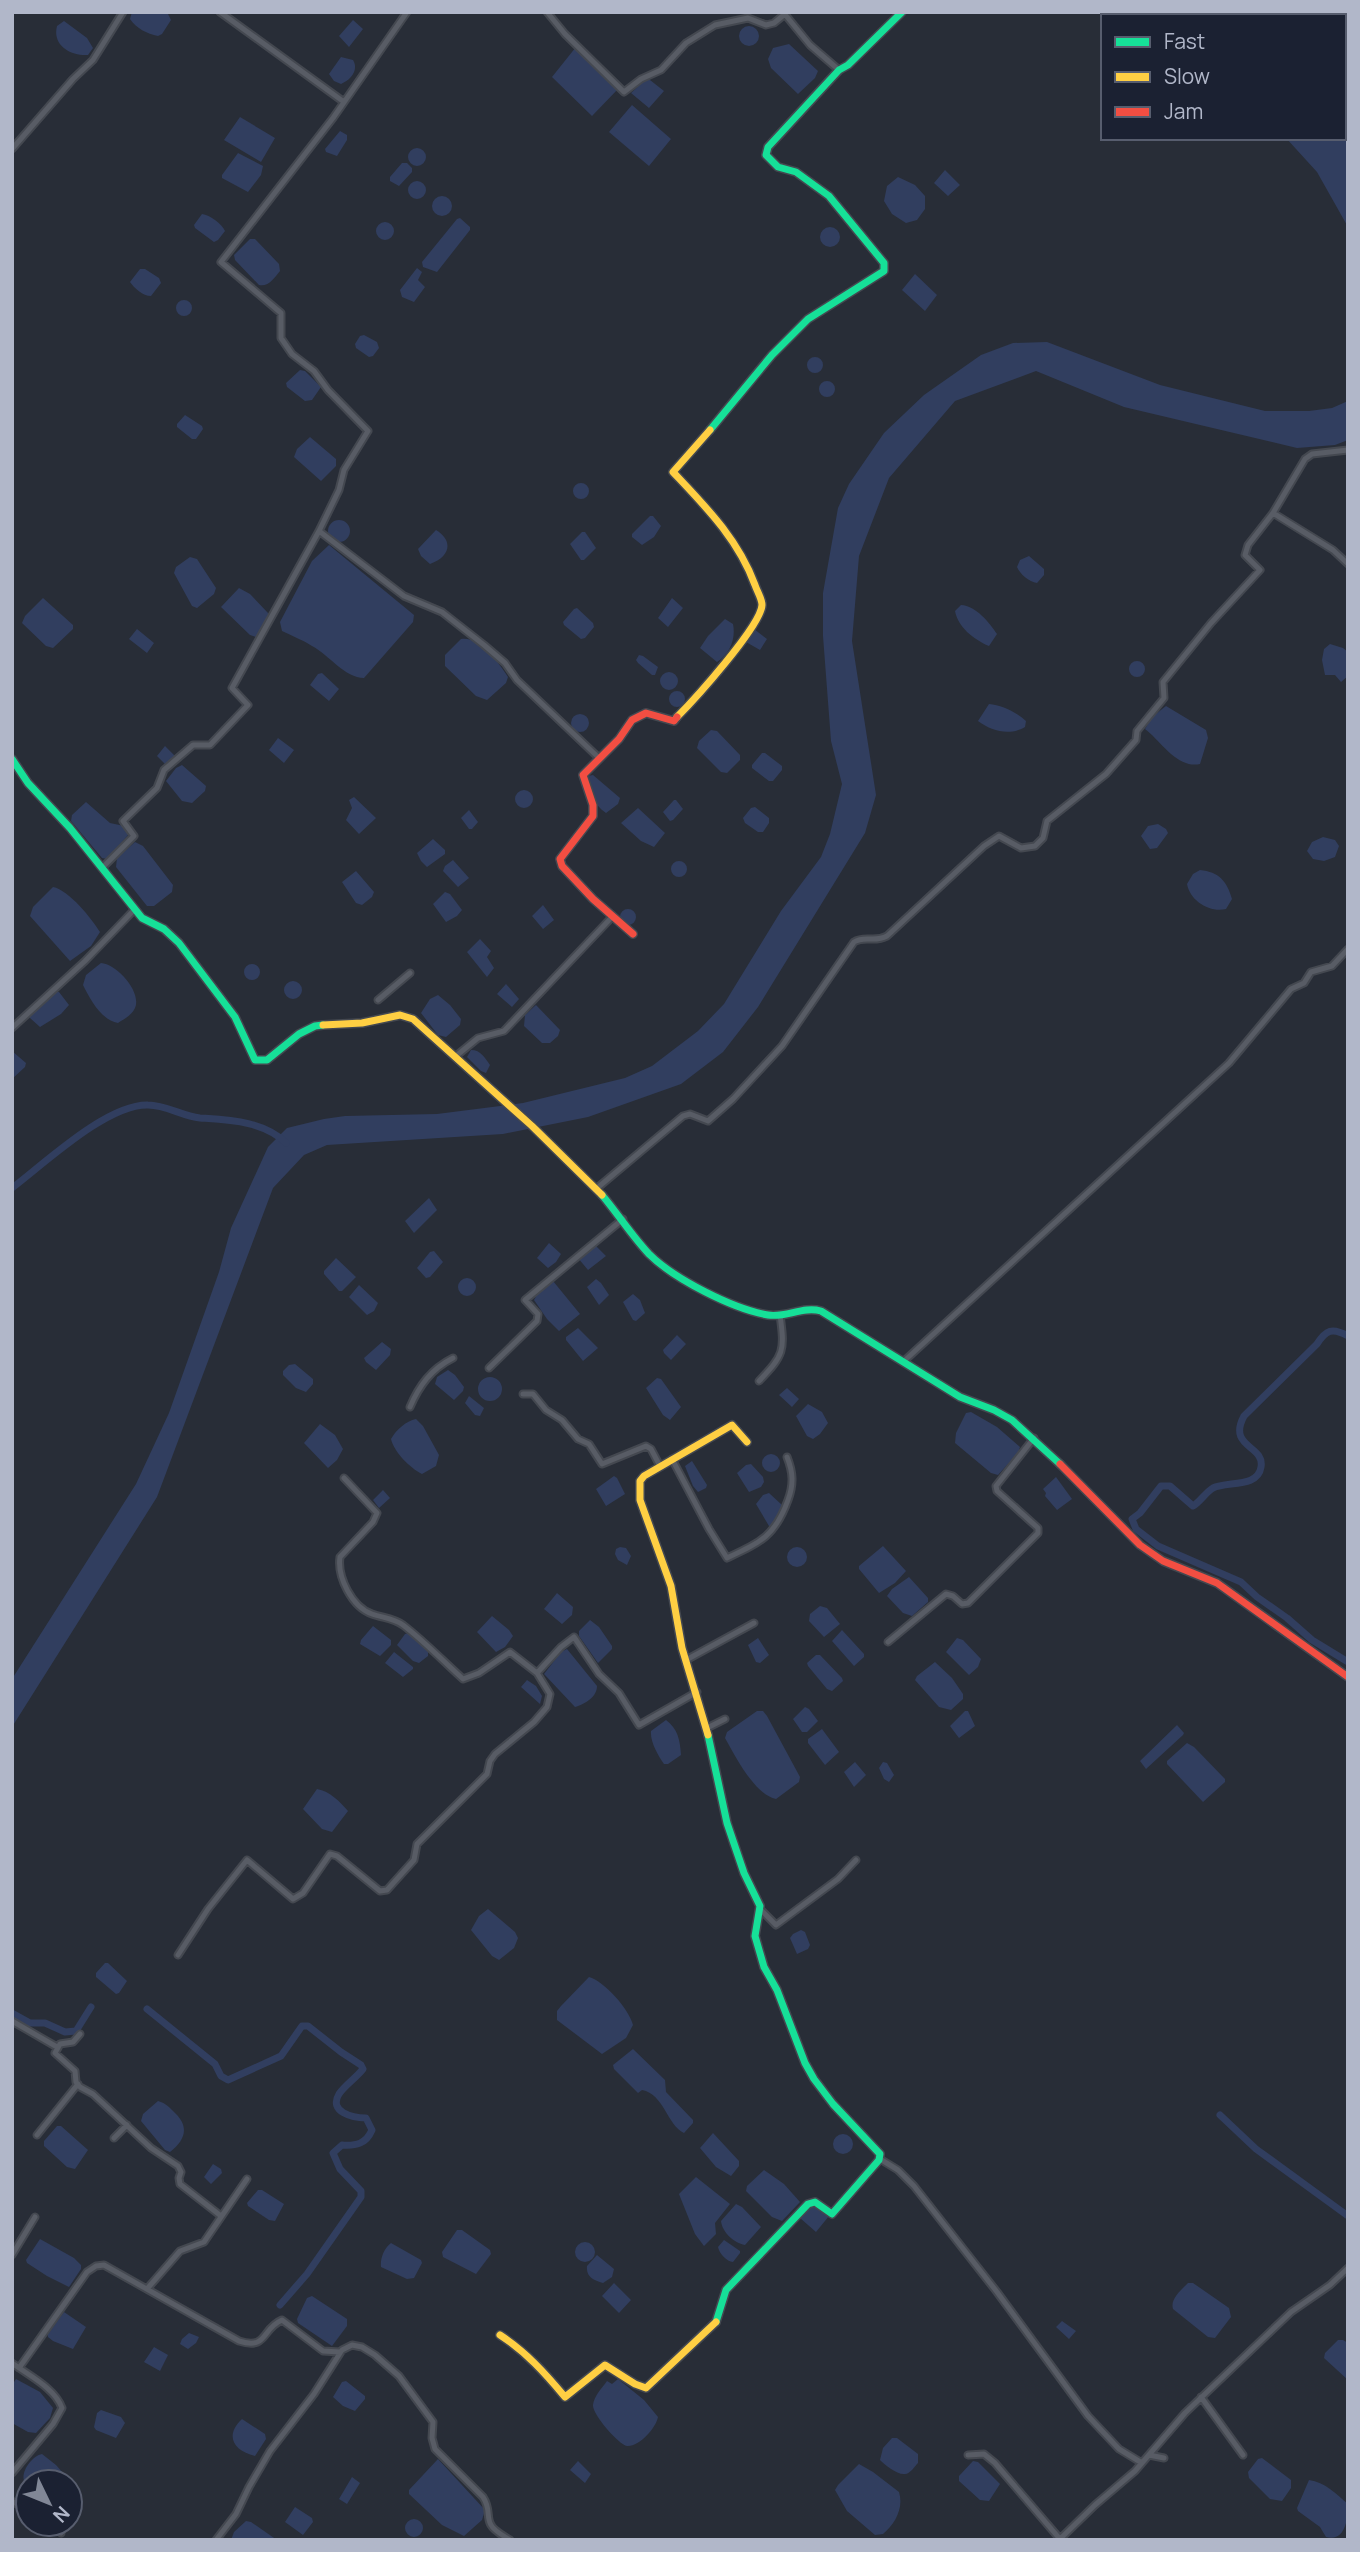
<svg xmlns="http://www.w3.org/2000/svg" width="1360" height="2552" viewBox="0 0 1360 2552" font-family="Manrope,sans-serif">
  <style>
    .water { fill: #313e5f }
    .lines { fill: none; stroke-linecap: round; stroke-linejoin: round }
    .canal { stroke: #313e5f; stroke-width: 7 }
    .street-casing { stroke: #444850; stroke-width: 9 }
    .fast-casing { stroke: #444850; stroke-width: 10 }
    .slow-casing { stroke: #444850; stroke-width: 10 }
    .jam-casing { stroke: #444850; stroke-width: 10 }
    .street { stroke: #585c65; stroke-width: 5 }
    .fast { stroke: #16e098; stroke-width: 7 }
    .slow { stroke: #ffcf43; stroke-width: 7 }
    .jam { stroke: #f24e42; stroke-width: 7 }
  </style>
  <rect width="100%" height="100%" fill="#282d37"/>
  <path class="water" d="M132 12H167L171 20 162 34 158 36C147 34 136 28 130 19Z
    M353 20 363 29 349 47 339 36Z
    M64 21 87 38 93 48 88 55C70 56 52 45 57 26Z
    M739 36a10 10 0 1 1 20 0a10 10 0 1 1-20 0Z
    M789 44 818 71 815 78 798 94 771 68 768 59 773 48Z
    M576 47 618 89 592 116 552 77Z
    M341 57 353 60C359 70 351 80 341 84L334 81 329 74Z
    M645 80H650L664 91 649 108 631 93Z
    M632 105 671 139 649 166 609 132Z
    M240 117 275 138 261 162 224 140Z
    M340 131 347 135V140L337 156 326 152 325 149Z
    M1344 136 1348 142V227L1317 172 1286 138H1344Z
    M408 157a9 9 0 1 1 18 0a9 9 0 1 1-18 0Z
    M238 153 263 166 261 175 248 192 222 178V175Z
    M402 163H407L412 168V172L399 186 390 181V177Z
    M945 170 960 185 948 196 934 183Z
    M898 177 915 185 925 196V209L917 220 906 223 892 214 884 201 887 186Z
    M408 190a9 9 0 1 1 18 0a9 9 0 1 1-18 0Z
    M432 206a10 10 0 1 1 20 0a10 10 0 1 1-20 0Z
    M202 214C210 215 222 224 225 231L218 240 214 242 195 228 194 225Z
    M460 218 470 227V230L437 272 423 267 422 262 457 219Z
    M376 231a9 9 0 1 1 18 0a9 9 0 1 1-18 0Z
    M820 237a10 10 0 1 1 20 0a10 10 0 1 1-20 0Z
    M250 239H255L279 264 280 271C274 278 269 287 259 285L235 260 234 255Z
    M417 268 422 272 418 280 425 287 414 302 402 297 400 290Z
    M140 269H145L159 278 161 283 151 296C143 296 134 288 130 282Z
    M915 274 937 295 925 311 902 290Z
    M176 308a8 8 0 1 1 16 0a8 8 0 1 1-16 0Z
    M364 335 377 342 379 348 373 356 369 357 356 348 355 344 360 336Z
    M1047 342 1160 385 1265 411H1309L1332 408 1348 401V440L1335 445 1297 448 1124 407 1036 371 955 401 889 478 859 556 852 641 876 795 865 833 758 1007 723 1052 681 1084 588 1117 503 1134 327 1145 304 1155 273 1188 157 1497 12 1727V1679L136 1484 169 1413 219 1272 231 1228 268 1147 287 1128 324 1119 345 1116 437 1114 523 1103 625 1078 652 1066 698 1031 724 1004 781 911 821 857 830 834 842 784 831 741 823 636V593L838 508 849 484 884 433 924 395 981 355 1013 343Z
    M807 365a8 8 0 1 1 16 0a8 8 0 1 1-16 0Z
    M300 370 305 371 321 387 312 400 305 401 287 387 286 383Z
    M819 389a8 8 0 1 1 16 0a8 8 0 1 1-16 0Z
    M185 415 202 426 203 429 196 439H192L177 427V424Z
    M310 437 336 459V466L321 481 294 457 297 449Z
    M573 491a8 8 0 1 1 16 0a8 8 0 1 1-16 0Z
    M650 516H653L661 526 654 537 642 545 632 537V534Z
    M328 531a11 11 0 1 1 22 0a11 11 0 1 1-22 0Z
    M436 530C454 541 450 557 430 564L421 556 418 549Z
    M582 532H585L596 548 584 560H581L570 544Z
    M329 545 414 615 413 622 364 678C345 678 329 655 312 646 303 640 292 636 282 631L280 622 312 561Z
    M1029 556 1044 569V575L1037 583C1029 582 1020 574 1017 567L1020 560Z
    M190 557 197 559 216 588 214 594 197 608 192 606 174 573 176 567Z
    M239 588 250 594 268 613V617L256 637 250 635 221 607Z
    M43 598 73 625V629L53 648 46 646 22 623 25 616Z
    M672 598 683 608 668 627 658 618Z
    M961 605C976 606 989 622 997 634L989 646C973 639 958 627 955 611Z
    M577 608 593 623 594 627 585 638 581 639 564 625 563 622 574 609Z
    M725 619 733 624C736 639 730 654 717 662L700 648 708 636Z
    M137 629 154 643 147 653 129 639Z
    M754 629 767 639 760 650 746 642Z
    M461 639C480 636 499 663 508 677L506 683 487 700 476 696 445 666V655Z
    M1330 644 1343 648 1348 652V676L1341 682 1335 675H1325L1322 660 1324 649Z
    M639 655 643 656 658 667 655 675H652L638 663 636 660Z
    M1129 669a8 8 0 1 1 16 0a8 8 0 1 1-16 0Z
    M660 681a9 9 0 1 1 18 0a9 9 0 1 1-18 0Z
    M322 673 339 689 329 701 310 685 318 674Z
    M669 699a8 8 0 1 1 16 0a8 8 0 1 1-16 0Z
    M989 704C1002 705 1016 712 1026 721L1025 727C1010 736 991 731 978 721Z
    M1166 706 1206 730 1208 738 1200 764C1177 769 1161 741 1145 729L1152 717Z
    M571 723a9 9 0 1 1 18 0a9 9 0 1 1-18 0Z
    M711 730 717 731 740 755V760L727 773 721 772 697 748 699 741Z
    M278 738 294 750 284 763 269 750Z
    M165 746 176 757 166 765 157 756Z
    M762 753H765L782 766V770L773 781H769L752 768V765Z
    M182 765 206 786 205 791 192 803 182 801 166 781 176 768Z
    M593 775 620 798 618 804 606 813C593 804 588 791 588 776Z
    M515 799a9 9 0 1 1 18 0a9 9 0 1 1-18 0Z
    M354 797 376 818 359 834 346 820 352 808 349 800Z
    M674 800H676L683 809 673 820 670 821 663 812Z
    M86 802 110 823 124 826 129 834 107 859 102 858 71 821 72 815Z
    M755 807 769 818V823L763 832H758L745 823 743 818 751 808Z
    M638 808 665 833 654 847 641 841 621 823Z
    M469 810 478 822 472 829H469L461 818Z
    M1158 824 1166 829 1168 833 1157 848 1150 849 1141 836 1148 826Z
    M1323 837 1335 840 1339 846 1335 857 1324 861 1313 859 1307 851 1312 842Z
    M433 839 445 850V854L427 867 421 861 417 853Z
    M135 842 143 846 173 885 172 892 154 906H147L116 867 117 858Z
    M453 860 469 878 458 887 443 871 445 866Z
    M671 869a8 8 0 1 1 16 0a8 8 0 1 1-16 0Z
    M1200 870C1219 872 1227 881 1232 899L1226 909C1210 913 1190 901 1187 884L1193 874Z
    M356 871 374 892 372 897 362 905 356 903 342 882Z
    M53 887C69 890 92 919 100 932L91 946 70 961 30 916 33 907Z
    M445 892 450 894 462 910 457 916 446 922 433 904Z
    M543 905 554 920 543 929 532 916Z
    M620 917a8 8 0 1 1 16 0a8 8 0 1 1-16 0Z
    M480 939 491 951 487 957 494 968 487 977 467 952Z
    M101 963C117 964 142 992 135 1008 132 1015 124 1019 118 1023 101 1020 90 999 83 985L86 975Z
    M244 972a8 8 0 1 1 16 0a8 8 0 1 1-16 0Z
    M284 990a9 9 0 1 1 18 0a9 9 0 1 1-18 0Z
    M506 984 519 999 512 1007 497 994Z
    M54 991 59 992 69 1005 61 1014 40 1027 30 1018V1015Z
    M438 995 450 1005 461 1019 460 1025 446 1037 438 1035 421 1013 430 999Z
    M536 1005 560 1030 558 1036 550 1043H542L524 1026 525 1015Z
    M471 1050C481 1050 485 1058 490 1065L486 1073 481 1071 467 1057Z
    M12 1051 26 1063 25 1067 12 1079Z
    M429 1198 437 1210 414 1233 405 1221Z
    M549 1243 561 1254 556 1262 548 1268 537 1258Z
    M594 1244 606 1256 588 1270 578 1258Z
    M434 1251 443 1262 430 1277 426 1278 417 1268 430 1252Z
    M336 1258 356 1277 342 1291H339L324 1274V1271Z
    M458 1287a9 9 0 1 1 18 0a9 9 0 1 1-18 0Z
    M596 1279 601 1283 609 1295 599 1305 587 1287Z
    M553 1281 580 1314 559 1331 547 1319 534 1300 539 1291Z
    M359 1285 378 1303 374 1311 367 1315 349 1297Z
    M633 1294 640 1300 645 1313 636 1321 633 1320 623 1302Z
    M578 1328 598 1348 583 1361 566 1340V1337Z
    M677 1335 686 1344 671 1360 664 1353 663 1350Z
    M382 1342 391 1349 390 1355 376 1370 366 1362 364 1358Z
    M295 1364 313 1379V1384L306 1392 296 1388 283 1375V1371L289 1365Z
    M448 1370 455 1375 464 1387 463 1391 454 1400 435 1384 437 1377Z
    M478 1389a12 12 0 1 1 24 0a12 12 0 1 1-24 0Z
    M657 1378 661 1379 681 1407 670 1420 663 1415 646 1388Z
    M787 1388 799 1399 792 1407 779 1395Z
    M469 1396 484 1408 480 1416 475 1415 465 1403Z
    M808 1404 822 1412 828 1423 820 1434 813 1439 807 1436 796 1416Z
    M971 1412 997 1427 1020 1447 1018 1453 998 1475 991 1473 955 1443 956 1433 966 1413Z
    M416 1419 423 1426 439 1455 436 1466 422 1474C410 1468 394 1452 391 1439 396 1430 406 1421 416 1419Z
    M320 1424 335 1435 343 1449 337 1460 328 1468 304 1443Z
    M762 1463a9 9 0 1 1 18 0a9 9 0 1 1-18 0Z
    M692 1461 707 1485 706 1488 698 1492 693 1486 685 1466Z
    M751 1464 763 1477 764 1482 761 1487 749 1492 737 1473 746 1465Z
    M614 1476 617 1478 625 1494 606 1506 596 1489Z
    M1056 1477 1072 1499 1057 1510 1045 1496 1046 1493 1043 1489Z
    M383 1490 390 1498 379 1508 373 1500Z
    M769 1493 782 1505 783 1511 772 1526H769L756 1504 763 1495Z
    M883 1546 906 1571 895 1583 879 1593 859 1569V1566Z
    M620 1547 626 1548 631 1556 627 1565 618 1560 615 1554 616 1549Z
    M787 1557a10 10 0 1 1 20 0a10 10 0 1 1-20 0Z
    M909 1577 928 1598V1602L912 1616 903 1613 887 1596 892 1589Z
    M557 1593 573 1607 572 1615 562 1624 544 1609Z
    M820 1606 827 1608 840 1624 824 1637 809 1621 810 1614Z
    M492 1616 509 1630 513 1636 505 1647 496 1652 477 1632Z
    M590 1620 599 1627 612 1646V1649L598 1663 579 1636V1631Z
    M373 1626 391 1640V1645L380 1656 360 1644 361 1640Z
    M842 1630 864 1654V1657L854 1666 832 1641Z
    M409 1633 428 1652V1656L419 1663 413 1661 397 1645 405 1634Z
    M758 1638 769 1655 760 1663 756 1662 748 1645Z
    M957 1638 963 1640 981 1659 978 1667 969 1675 946 1652Z
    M567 1649 597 1686C597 1697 585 1704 575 1707L544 1674 561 1652Z
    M394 1652 413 1667V1669L403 1677 385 1663Z
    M816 1655H820L842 1678 843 1681 832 1691 827 1689 808 1666 807 1663Z
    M935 1662 952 1678 963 1694V1699L951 1710 939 1707 915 1680 917 1676Z
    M527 1680 536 1686 542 1696 540 1704 521 1687Z
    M805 1707 809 1709 818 1721 807 1732H802L793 1719Z
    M757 1711H763L767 1716 800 1777 799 1782 776 1799C755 1795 735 1756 725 1738L727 1732Z
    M965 1711H968L975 1726 959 1738 950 1726Z
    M666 1720C678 1729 680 1740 681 1755L668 1764H664C658 1755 650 1742 651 1731Z
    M1177 1725 1184 1733 1183 1735 1146 1769 1140 1761Z
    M822 1729 839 1752 825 1765 808 1743V1739Z
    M1187 1743 1194 1747 1225 1779V1782L1203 1802 1167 1764V1761Z
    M855 1762 866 1775 854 1787 844 1772Z
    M883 1762 887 1763 894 1775 889 1782 884 1779 879 1768Z
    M317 1789C330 1791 340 1802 348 1811L332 1832 322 1829 303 1809Z
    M488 1909 515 1932 518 1938 514 1948 499 1960 492 1956 471 1930 479 1916Z
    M801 1930 805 1932 810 1945 808 1949 797 1954 790 1938 793 1934Z
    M105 1963H108L127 1981 119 1993 116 1994 96 1977V1973Z
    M589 1977C604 1981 629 2009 633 2025L626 2038 602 2054 557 2020V2011L561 2006Z
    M633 2049 665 2080 666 2092 693 2120V2123L684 2133C667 2125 664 2094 642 2090L638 2093 614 2069 613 2065Z
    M158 2101C166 2103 170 2108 176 2114 190 2128 184 2141 170 2152L165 2150 141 2121 143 2114Z
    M57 2126H61L88 2150 75 2169 67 2167 44 2146V2141Z
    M713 2133 739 2161V2166L731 2176 716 2167 700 2148Z
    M833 2144a10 10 0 1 1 20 0a10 10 0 1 1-20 0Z
    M213 2164 221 2169 222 2173 211 2184 204 2177Z
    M764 2170 784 2184 800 2202 782 2221 772 2217 746 2191 747 2186Z
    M696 2177 730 2204 715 2223 716 2234 704 2246 695 2234 679 2194Z
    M258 2190H262L284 2204 275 2221 269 2220 248 2206 247 2203Z
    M736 2204 742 2207 761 2227 745 2245C734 2243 722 2232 721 2221Z
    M814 2206 829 2216 816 2232 800 2218 809 2207Z
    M457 2230H462L490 2250 491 2254 476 2274 443 2257 442 2252Z
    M40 2239 74 2258 81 2265V2269L69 2287 47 2276 27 2263 26 2260Z
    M724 2240 740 2251V2253L733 2262C727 2262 719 2253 718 2247Z
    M575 2252a10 10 0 1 1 20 0a10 10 0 1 1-20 0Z
    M391 2243 421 2260 422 2263 414 2278 407 2279 381 2267C380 2259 384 2248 391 2243Z
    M597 2255 614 2269 612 2277 603 2283C593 2280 586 2277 587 2266Z
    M614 2283 631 2300 619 2313 602 2296Z
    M1188 2283H1193L1229 2308 1231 2317 1215 2338 1208 2337 1173 2309C1170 2299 1181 2290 1188 2283Z
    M312 2296 347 2319V2326L332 2346 298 2323 297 2319 307 2298Z
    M64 2312 86 2327 73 2349 53 2341 48 2337V2334Z
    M1062 2321 1076 2331 1069 2339 1056 2327Z
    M189 2333 199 2337 196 2343 188 2349 180 2344 182 2339Z
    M1338 2340H1343L1348 2343V2380L1324 2358 1325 2353Z
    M154 2347 168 2355 160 2371 144 2362Z
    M16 2379 40 2392 53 2408 50 2418 36 2433 28 2432 12 2423V2385Z
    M618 2379 644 2400 658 2417C656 2428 639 2447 627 2446 619 2445 592 2414 593 2405 594 2396 602 2388 607 2381L612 2384Z
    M346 2381 365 2396V2399L355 2411 343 2406 333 2397 342 2382Z
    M101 2410 121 2417 125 2423 116 2438 96 2430 94 2427 97 2413Z
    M242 2419 265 2434 266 2439 255 2456C234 2451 224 2436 242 2419Z
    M892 2438H897L918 2454V2463C915 2466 910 2474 905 2474 897 2475 885 2465 880 2460L883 2448Z
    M42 2454 56 2465 78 2490 70 2506V2482H28V2486L24 2481C21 2471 32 2456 42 2454Z
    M1262 2458 1291 2480V2488L1282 2501 1270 2499 1249 2478 1248 2472 1258 2459Z
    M438 2459 485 2510 482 2520 464 2536 442 2525 409 2494V2490Z
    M578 2461 591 2474 585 2483 570 2470Z
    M973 2461 978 2462 1000 2484 989 2501 980 2500 959 2481V2476Z
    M859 2464 873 2472 899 2492C904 2508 895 2524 883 2534L875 2535 847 2511 835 2490 838 2485Z
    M352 2477 360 2483 347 2504 339 2499Z
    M1309 2480C1325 2482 1336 2494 1348 2504 1348 2518 1346 2542 1326 2537L1320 2527 1298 2511 1297 2508Z
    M295 2507 312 2518 313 2522 303 2535 285 2522Z
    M405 2528a9 9 0 1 1 18 0a9 9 0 1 1-18 0Z
    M246 2521 251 2522 277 2540H231L234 2532Z"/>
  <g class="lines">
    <path class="canal" d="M12 1188C45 1163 107 1104 148 1105 166 1105 182 1116 200 1118 229 1120 264 1121 286 1143
      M1348 1336C1332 1327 1326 1330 1317 1344L1244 1416C1227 1448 1265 1445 1261 1467 1258 1488 1227 1481 1213 1488 1206 1492 1200 1502 1193 1506L1170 1486H1161L1140 1513 1132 1519 1136 1529 1158 1546 1241 1582 1257 1597 1287 1618 1312 1640 1348 1662
      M147 2009 215 2064 221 2076 228 2080 281 2056 302 2026H308L341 2052 361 2065 363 2069C356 2078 345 2085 339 2094 328 2112 353 2118 366 2118L372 2130C366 2144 356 2146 342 2145L333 2153 340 2169 361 2191V2197L307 2274 280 2305
      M12 2013 30 2023H45L65 2032 76 2031 91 2007
      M1220 2115 1256 2149 1348 2216"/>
    <defs>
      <path id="street" d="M220 12 344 102
        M547 12 565 34 624 92 641 79 661 70 686 43 715 25 748 18 766 25 774 23 785 14
        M783 12 810 45 839 70
        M12 149 73 79 93 60 123 12
        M1273 513 1333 550 1348 564
        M319 531 339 490 344 470 368 431 328 390 314 371 292 354 281 338V313L221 262 333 118 407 12
        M103 867 134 836 123 821 157 788 164 770 193 745H210L248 705 232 688 319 531 404 596 442 612 484 645 505 663 517 680 599 758
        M378 1000 410 973
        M12 1028 85 961 135 909
        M456 1056 478 1038 504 1031 612 917
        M596 1189 683 1116 690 1114 708 1121 733 1099 782 1046 854 942C865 935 874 943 887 936L984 846 999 836 1021 848 1035 846 1043 838 1047 821 1106 774 1136 740 1137 731 1164 698 1163 682 1211 623 1260 570 1245 555 1248 545 1273 513 1305 459 1312 454 1348 450
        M903 1362 1229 1063 1291 989 1304 983 1311 972 1332 966 1348 949
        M489 1368 537 1321 538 1314 525 1300 623 1219
        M759 1381C784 1355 785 1351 780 1315
        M523 1394H533L546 1410 562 1420 578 1439 589 1444 602 1464 646 1446 651 1449 660 1466
        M410 1407C419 1386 431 1369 453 1358
        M672 1459 709 1529 727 1558C761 1542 775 1536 788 1500 794 1484 793 1472 787 1457
        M344 1478 377 1513 373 1522 340 1557C337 1577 352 1607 372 1614 383 1618 393 1618 403 1625 424 1641 443 1661 463 1679L479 1673 510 1652 537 1673 561 1647 574 1637 599 1674 619 1693 639 1725 697 1692
        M888 1642 946 1594 953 1596 962 1604 968 1603 1038 1533V1528L997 1491 996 1486 1034 1438
        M686 1660 754 1623
        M707 1728 725 1719
        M760 1909 776 1925 838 1879 856 1860
        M178 1955 208 1909 247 1860 293 1899 303 1893 330 1854 337 1856 380 1891 387 1890 414 1860 417 1844 487 1774 490 1761 495 1754 534 1722 547 1707 550 1694 537 1673
        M12 2021 57 2047
        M80 2034 73 2042 60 2044 55 2053 75 2071 76 2082 80 2087 93 2094 151 2148 178 2166 181 2172 179 2178 180 2184 221 2216
        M37 2135 78 2084
        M114 2138 127 2125
        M880 2159 898 2170 914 2186 997 2292 1088 2416 1119 2449 1142 2463
        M12 2255 35 2217
        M147 2289 180 2251 204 2242 247 2179
        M12 2363C28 2375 55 2388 62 2408L53 2424 12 2473
        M19 2368 87 2272 96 2266 104 2265 239 2341C268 2350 261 2329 282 2320L323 2351 340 2352
        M1201 2397 1243 2455
        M968 2455 984 2454 995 2463 1060 2539
        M1149 2455 1164 2458
        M12 2501 28 2511
        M49 2524 61 2533
        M216 2540 236 2514 249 2487 270 2451 314 2394 342 2350 352 2345 362 2347 375 2355 399 2376 433 2422 432 2438 435 2449 483 2497C491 2509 486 2517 491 2525 494 2531 504 2536 510 2540
        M1059 2540 1095 2505 1135 2471 1185 2413 1291 2312 1330 2285 1348 2268"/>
      <path id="fast" d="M710 430 772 355 808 319 884 271V263L829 196 796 172 778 167 766 155 768 147 839 70 848 65 902 12
        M12 759 28 783 70 828 142 918 164 929 179 943 235 1017 255 1060H267L299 1034 315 1026 323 1025
        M602 1195C618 1214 632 1236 649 1254 674 1279 733 1309 768 1315 786 1318 803 1306 821 1311L960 1397 994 1410 1012 1420 1060 1464
        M708 1735 727 1823 744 1873 760 1906 755 1936 764 1967 777 1990 805 2063 814 2079 833 2104 880 2154 879 2160 832 2214 815 2202 808 2204 726 2290 716 2322"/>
      <path id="slow" d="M677 717C694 700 761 626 762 605 762 599 757 591 755 585 738 539 706 507 673 472L710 430
        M323 1025 362 1023 400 1015 413 1019 532 1126 602 1195
        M708 1735 682 1648 671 1586 640 1500V1481L644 1476 732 1425 747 1442
        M500 2335C526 2352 545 2373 565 2397L605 2365 635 2384 646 2388 716 2322"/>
      <path id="jam" d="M633 934 593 899 562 866 560 859 593 816V805L583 775 619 739 632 720 646 713 674 721 677 717
        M1060 1464 1140 1545 1163 1561 1217 1583 1348 1677"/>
    </defs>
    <use href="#street" class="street-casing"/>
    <use href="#fast" class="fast-casing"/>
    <use href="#slow" class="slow-casing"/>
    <use href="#jam" class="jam-casing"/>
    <use href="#street" class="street"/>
    <use href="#fast" class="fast"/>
    <use href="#slow" class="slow"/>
    <use href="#jam" class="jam"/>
  </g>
  <rect width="1360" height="2552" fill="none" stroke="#b1b7c9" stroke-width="28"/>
  <rect x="1101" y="14" width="245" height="126" fill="#1b2132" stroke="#575d6e" stroke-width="2"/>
  <rect x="1115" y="37" width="35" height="10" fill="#16e098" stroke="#575d6e" stroke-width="2"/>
  <text x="1164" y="49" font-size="21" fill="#b1b7c9">Fast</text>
  <rect x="1115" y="72" width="35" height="10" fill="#ffcf43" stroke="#575d6e" stroke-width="2"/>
  <text x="1164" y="84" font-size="21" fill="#b1b7c9">Slow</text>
  <rect x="1115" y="107" width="35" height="10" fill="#f24e42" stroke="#575d6e" stroke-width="2"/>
  <text x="1164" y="119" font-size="21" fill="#b1b7c9">Jam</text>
  <g transform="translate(49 2503) rotate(133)"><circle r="33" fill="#1b2132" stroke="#575d6e" stroke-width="2"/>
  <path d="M0-5L12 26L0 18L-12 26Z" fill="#818796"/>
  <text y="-10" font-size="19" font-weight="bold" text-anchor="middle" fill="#b1b7c9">N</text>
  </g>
</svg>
